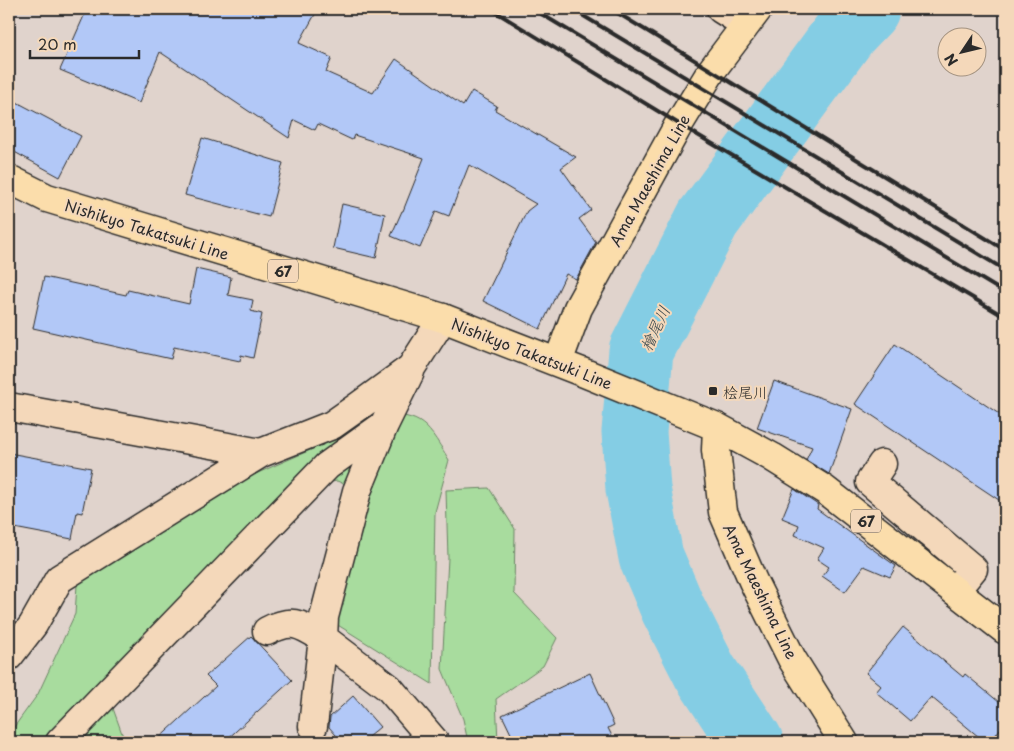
<svg xmlns="http://www.w3.org/2000/svg" width="1014" height="751" viewBox="0 0 1014 751" font-family="'Playpen Sans','Klee One',sans-serif">
  <style>
    .green { fill: #a8dc9e; stroke: #6a8464 }
    .lines { fill: none; stroke-linecap: round; stroke-linejoin: round }
    .river { stroke: #84cde4; stroke-width: 65 }
    .building { fill: #b2c8f7; stroke: #2b2b2b }
    .minor-casing { stroke: #2b2b2b; stroke-width: 31 }
    .major-casing { stroke: #2b2b2b; stroke-width: 31 }
    .minor { stroke: #f4d8ba; stroke-width: 28 }
    .major { stroke: #fbddab; stroke-width: 28 }
    .rail { stroke: #2b2b2b; stroke-width: 4 }
    .poi-dot { fill: #2b2b2b; stroke: #f4d8ba; stroke-width: 2 }
    .labels { text-anchor: middle; dominant-baseline: central; stroke-width: 4; stroke-linejoin: round; paint-order: stroke }
    .shield { fill: #f4d8ba; stroke: #675f56; stroke-width: 1 }
    .shield-label { font-size: 14px; font-weight: bold; fill: #2b2b2b }
    .street-label { font-size: 15px; fill: #2b2b2b; stroke: #f4d8ba }
    .poi-label { font-size: 15px; fill: #2b2b2b; stroke: #f4d8ba; text-anchor: start }
    .water-label { font-size: 16px; font-style: italic; fill: #3d4b50; stroke: #f4d8ba }
  </style>
  <rect width="100%" height="100%" fill="#e0d3cc"/>
  <filter id="ink" filterUnits="userSpaceOnUse"><feTurbulence type="fractalNoise" baseFrequency=".02" numOctaves="2"/><feDisplacementMap in="SourceGraphic" scale="10" xChannelSelector="R" yChannelSelector="G"/><feConvolveMatrix kernelMatrix="1 2 1 2 8 2 1 2 1" color-interpolation-filters="sRGB"/></filter>
  <g filter="url(#ink)">
    <path class="green" d="M371 412C421 417 423 416 449 460L435 512 432 684 333 622 368 494 337 481 294 489 105 686 125 742H9V734L38 694 75 614 77 585 244 479 331 441Z
      M489 488 515 529 514 593 557 638 543 666 496 699 498 742H468L463 719 442 669 448 558 446 490Z"/>
    <g class="lines">
      <path class="river" d="M751 742 705 672 673 609 651 557 638 489 634 432 641 351 708 219 847 30 867 9"/>
    </g>
    <path class="building" d="M87 9H318L299 43 332 58 326 72 373 93 396 59 463 106 472 91 497 106 495 110 576 157 561 168 591 210 579 219 596 242 576 279 566 274 540 329 483 301 527 211 536 204 469 165 449 216 436 211 420 248 391 236 402 211H403L424 158 354 135 352 140 318 124 315 130 294 120 289 138 160 52 139 103 60 70Z
      M9 98 81 136 60 177 9 149Z
      M202 138 283 163 269 217 185 195Z
      M342 204 385 214 376 258 333 248Z
      M196 269 231 277 228 295 253 300 251 311 262 314 253 358 241 355 240 361 174 347 171 359 33 328 44 277 126 295 128 290 189 304Z
      M895 344 1005 418V504L855 404Z
      M774 381 852 409 829 474 806 460 812 447 757 428Z
      M9 453 91 468 82 513 77 512 72 539 9 527Z
      M794 489 818 505 817 509 896 566 890 577 864 566 845 592 822 576 829 567 817 559 824 548 795 535 799 525 782 518Z
      M903 627 963 677 965 674 1005 707V723L990 742H985L931 697 910 721 876 692 881 686 866 673Z
      M251 636 292 680 224 742H155L216 686 206 676Z
      M590 673 614 725 608 728 615 742H515L502 715Z
      M353 696 380 727 362 742H342L329 727 330 717Z"/>
    <g class="lines">
      <defs>
        <path id="minor" d="M721 9 745 24
          M410 372 384 425 357 491 324 617 323 638 389 688 435 742
          M9 407 261 453
          M882 464 870 482 973 569 955 591
          M267 631C293 618 300 624 323 638L313 726
          M9 656 33 625 59 579 261 453 332 425 359 406 411 368 443 318
          M60 742 327 466 384 425"/>
        <path id="major" d="M9 179 47 198 443 318 582 372 717 427 772 457 825 490 1005 630
          M558 362 578 308 679 124 712 70 758 9
          M717 427 716 450 723 512 753 581 792 659 844 742"/>
      </defs>
      <use href="#minor" class="minor-casing"/>
      <use href="#major" class="major-casing"/>
      <use href="#minor" class="minor"/>
      <use href="#major" class="major"/>
      <path class="rail" d="M491 9 679 124 1005 317
        M533 9 1005 293
        M572 9 1005 270
        M611 9 1005 250"/>
    </g>
  </g>
  <rect class="poi-dot" x="708" y="386" width="10" height="10" rx="2.5"/>
  <g class="labels">
    <g class="shield">
      <rect x="268" y="259.5" width="30" height="23" rx="4"/>
      <rect x="851" y="509.5" width="30" height="23" rx="4"/>
    </g>
    <g class="shield-label">
      <text x="283" y="271">67</text>
      <text x="866" y="521">67</text>
    </g>
    <g class="street-label">
      <text transform="translate(649 180) rotate(-61)">Ama Maeshima Line</text>
      <text transform="translate(147 229) rotate(17)">Nishikyo Takatsuki Line</text>
      <text transform="translate(532 353) rotate(21)">Nishikyo Takatsuki Line</text>
      <text transform="translate(761 591) rotate(64)">Ama Maeshima Line</text>
    </g>
    <g class="poi-label">
      <text x="723" y="391">桧尾川</text>
    </g>
    <g class="water-label">
      <text transform="translate(654 328) rotate(-65)">檜尾川</text>
    </g>
  </g>
  <rect width="1014" height="751" fill="none" stroke="#f4d8ba" stroke-width="30"/>
  <rect x="15" y="15" width="984" height="721" fill="none" stroke="#2b2b2b" stroke-width="2" filter="url(#ink)"/>
  <g transform="translate(962 52) rotate(235)"><circle r="24" fill="#f4d8ba" stroke="#a49381"/>
  <path d="M0-4L9 19L0 12L-9 19Z" fill="#2b2b2b"/>
  <text y="-8" font-size="14" font-weight="bold" text-anchor="middle" fill="#2b2b2b">N</text>
  </g>
  <path d="M30 50v8h109v-8" fill="none" stroke="#2b2b2b" stroke-width="2.5"/>
  <text x="38" y="50" font-size="15" fill="#2b2b2b" stroke="#f4d8ba" stroke-width="4" paint-order="stroke">20 m</text>
</svg>
